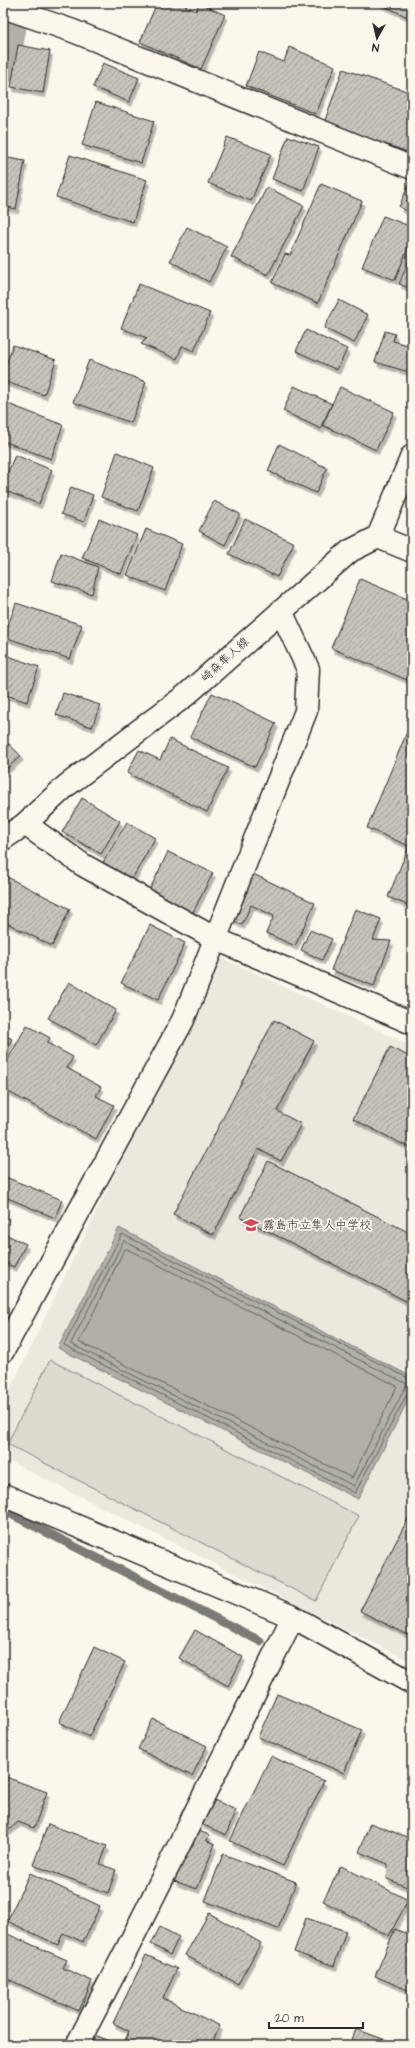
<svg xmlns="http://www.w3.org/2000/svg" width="415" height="2048" viewBox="0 0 415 2048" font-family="'Architects Daughter','Klee One',sans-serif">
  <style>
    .built { fill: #ebe8de }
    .pitch { fill: #dddad0; stroke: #84827e }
    .water { fill: #b1afa7; stroke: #7b7a75 }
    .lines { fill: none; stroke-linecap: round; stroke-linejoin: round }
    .shore { stroke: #61605d; stroke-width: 1 }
    .stream { stroke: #7b7a75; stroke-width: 9 }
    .canal { stroke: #b1afa7; stroke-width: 33 }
    .building { fill: url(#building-hatch); stroke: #2b2b2b; filter: url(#shadow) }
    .street-casing { stroke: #2b2b2b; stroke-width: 25 }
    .secondary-casing { stroke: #2b2b2b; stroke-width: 25 }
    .street { stroke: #fbf7ec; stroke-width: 22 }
    .secondary { stroke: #fbf7ec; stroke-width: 22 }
    .labels { text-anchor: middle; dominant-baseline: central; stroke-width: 3.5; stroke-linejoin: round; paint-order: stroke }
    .street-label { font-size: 12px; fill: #2b2b2b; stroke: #fbf7ec }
    .poi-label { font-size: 12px; fill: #2b2b2b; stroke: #fbf7ec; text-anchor: start }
  </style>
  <defs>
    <pattern id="building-hatch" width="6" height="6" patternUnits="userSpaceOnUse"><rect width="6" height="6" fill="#c7c4bc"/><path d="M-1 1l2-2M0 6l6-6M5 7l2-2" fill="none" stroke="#a29f99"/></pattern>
    <filter id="shadow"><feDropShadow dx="2.5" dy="4.5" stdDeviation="0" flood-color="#0004"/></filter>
  </defs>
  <rect width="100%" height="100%" fill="#fbf7ec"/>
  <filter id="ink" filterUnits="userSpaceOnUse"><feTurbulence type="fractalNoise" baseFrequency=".025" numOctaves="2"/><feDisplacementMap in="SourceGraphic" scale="8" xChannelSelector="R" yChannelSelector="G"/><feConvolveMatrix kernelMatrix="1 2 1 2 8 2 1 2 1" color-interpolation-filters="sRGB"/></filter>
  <g filter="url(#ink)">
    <path class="built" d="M220 957 412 1046V1662L3 1458V1404Z"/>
    <path class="pitch" d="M50 1360 359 1516 316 1601 7 1444Z"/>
    <path class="water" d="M119 1228 412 1377V1392L358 1499 58 1348Z"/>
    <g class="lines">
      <path class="shore" d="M124 1241 407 1384 354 1486 71 1344Z
        M127 1249 397 1386 352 1478 79 1342 124 1250Z
        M412 1380 122 1234 64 1345 355 1493 407 1394 412 1392"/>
      <path class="stream" d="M3 1510 260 1641"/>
      <path class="canal" d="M3 67 13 9"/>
    </g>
    <path class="building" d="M157 3H179L196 11 199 3 225 15 201 69 140 42Z
      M378 3H412V19Z
      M18 45 50 51 43 93 11 87Z
      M289 47 335 66 316 114 246 86 259 52 284 62Z
      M103 63 139 78 129 102 93 87Z
      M343 69 412 93V141L408 152 324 123Z
      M96 102 154 121 141 163 82 145Z
      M288 136 319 147 303 191 272 179Z
      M227 137 271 154 251 201 208 183Z
      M70 155 147 180 133 222 56 197Z
      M3 157 25 161 16 209 3 206Z
      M321 184 362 201 318 303 272 283 285 254 290 255Z
      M408 186 412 187V213L399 207Z
      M267 187 304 206 268 275 231 257Z
      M383 216 412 227V238L395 280 362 267Z
      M187 227 227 247 209 282 170 261Z
      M412 252V289L399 284Z
      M139 284 210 313 194 351 182 346 177 359 141 344 147 338 121 328Z
      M339 300 368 315 354 343 324 328Z
      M306 330 347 349 337 370 296 351Z
      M385 331 395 334 393 341 411 346 412 343V373L375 362Z
      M13 345 56 360 44 395 3 381V373Z
      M89 360 146 382 131 423 73 402Z
      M294 386 332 404 321 429 283 411Z
      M340 387 394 412 376 450 322 425Z
      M3 402 63 425 51 459 3 441Z
      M279 444 327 468 316 493 268 471Z
      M117 452 154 468 138 511 101 497Z
      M15 455 52 470 39 504 3 490V484Z
      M71 487 93 495 84 522 61 514Z
      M214 501 240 514 225 545 199 531Z
      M99 519 137 535 121 574 82 558Z
      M245 519 294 543 277 577 229 554Z
      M146 529 182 544 165 591 127 575Z
      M61 553 98 567 92 594 52 581Z
      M360 579 412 601V682L331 648Z
      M16 603 82 625 70 659 4 637Z
      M3 654 39 667 27 702 3 694Z
      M63 693 100 705 92 727 56 715Z
      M212 693 276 723 255 767 190 737Z
      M412 720V907L388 897 409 846 367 828Z
      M170 739 228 768 207 812 127 773 139 750 160 760Z
      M9 744 21 756 3 772V749Z
      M82 798 120 821 101 854 62 832Z
      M127 822 155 838 131 881 102 864Z
      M168 852 213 873 192 914 148 893Z
      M253 874 315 903 295 946 266 933 274 916 251 905 242 925 232 920Z
      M3 875 70 909 52 946 3 921Z
      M355 909 381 919 373 940 391 941 374 986 331 970Z
      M150 925 185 943 158 1000 121 983Z
      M310 930 332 939 322 960 301 950Z
      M69 982 116 1010 96 1045 48 1018Z
      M274 1020 314 1041 277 1111 301 1124 281 1161 258 1149 213 1235 173 1214Z
      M27 1025 50 1038 47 1043 73 1057 67 1068 101 1087 96 1096 114 1105 96 1139 3 1089V1068Z
      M3 1034 12 1039 3 1056Z
      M390 1047 412 1058V1149L353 1119Z
      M268 1161 412 1234V1304L240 1217Z
      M3 1176 62 1200 55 1218 3 1196Z
      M3 1212 7 1214 3 1222Z
      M3 1233 26 1244 14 1267 3 1262Z
      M412 1511V1637L360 1611Z
      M195 1630 243 1657 228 1686 179 1658Z
      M94 1647 125 1662 89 1737 59 1722Z
      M277 1694 362 1730 344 1773 258 1737Z
      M153 1719 207 1746 192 1776 138 1749Z
      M271 1756 324 1781 283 1866 230 1841Z
      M3 1776 47 1792 34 1828 18 1822 3 1835Z
      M212 1799 236 1810 226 1835 201 1824Z
      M370 1823 412 1839V1889L387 1879 388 1864 359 1852Z
      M48 1824 107 1846 100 1864 116 1870 108 1893 33 1865Z
      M194 1829 209 1835 207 1841 215 1844 197 1889 174 1881Z
      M223 1854 296 1882 278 1929 205 1901Z
      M341 1866 408 1900 389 1936 323 1901Z
      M30 1873 100 1906 83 1942 63 1933 58 1945 7 1921Z
      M209 1913 261 1943 238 1984 185 1955Z
      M306 1918 346 1931 334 1966 294 1952Z
      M160 1927 179 1937 170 1955 151 1944Z
      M395 1929 412 1936V1992L375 1976Z
      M3 1932 67 1960 63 1968 92 1981 79 2011 3 1977Z
      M146 1955 177 1969 163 1998 220 2026 211 2045H128L124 2043 129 2031 113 2023Z
      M356 2029 399 2045H350Z
      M92 2034 118 2045H87Z"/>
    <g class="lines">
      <defs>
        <path id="street" d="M3 7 73 31 412 168
          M378 537 412 551
          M25 824 83 865 216 939 412 1023
          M3 1351 183 1020 306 711 308 669 281 611
          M77 2045 128 1947 293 1617"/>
        <path id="secondary" d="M3 839 25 824 66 786 186 695 350 551 378 537 412 456
          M3 1495 293 1617 412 1683"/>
      </defs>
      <use href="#street" class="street-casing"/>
      <use href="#secondary" class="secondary-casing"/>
      <use href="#street" class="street"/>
      <use href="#secondary" class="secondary"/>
    </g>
  </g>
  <defs>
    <symbol id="school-bare" viewBox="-9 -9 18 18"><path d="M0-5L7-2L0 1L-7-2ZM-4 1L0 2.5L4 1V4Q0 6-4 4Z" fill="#d1495b" stroke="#fbf7ec" stroke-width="2.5" paint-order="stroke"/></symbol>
  </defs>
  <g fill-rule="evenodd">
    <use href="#school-bare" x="240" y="1214" width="22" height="22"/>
  </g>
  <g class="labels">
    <g class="street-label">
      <text transform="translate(225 660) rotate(-42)">崎森隼人線</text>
    </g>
    <g class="poi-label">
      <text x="263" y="1225">霧島市立隼人中学校</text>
    </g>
  </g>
  <rect width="415" height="2048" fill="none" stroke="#fbf7ec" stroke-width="16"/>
  <rect x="8" y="8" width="399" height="2032" fill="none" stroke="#2b2b2b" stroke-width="1.5" filter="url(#ink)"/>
  <g transform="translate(377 38) rotate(188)" stroke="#fbf7ec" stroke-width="3" paint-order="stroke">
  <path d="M0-3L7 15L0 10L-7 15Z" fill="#2b2b2b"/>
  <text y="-6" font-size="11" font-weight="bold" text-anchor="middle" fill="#2b2b2b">N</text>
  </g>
  <path d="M269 2022v6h94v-6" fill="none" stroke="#2b2b2b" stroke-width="2"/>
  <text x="275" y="2022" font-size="12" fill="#2b2b2b" stroke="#fbf7ec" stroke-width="3" paint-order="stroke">20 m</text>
</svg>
